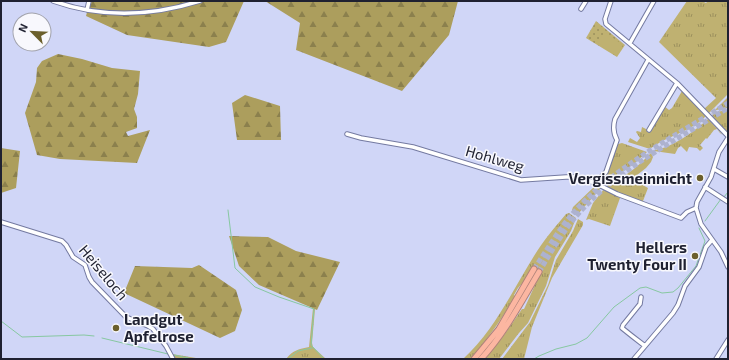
<svg xmlns="http://www.w3.org/2000/svg" width="729" height="360" viewBox="0 0 729 360" font-family="'Exo 2',sans-serif">
  <style>
    .grass { fill: url(#grass-tufts) }
    .forest { fill: url(#forest-firs) }
    .park { fill: url(#park-dots) }
    .pitch { fill: #bfb171 }
    .lines { fill: none; stroke-linecap: round; stroke-linejoin: round }
    .stream { stroke: #87c8a1; stroke-width: 1 }
    .highway-tunnel { stroke: #adb2cf; stroke-width: 5; stroke-dasharray: 5 2.5; stroke-linecap: butt }
    .minor-casing { stroke: #747aa1; stroke-width: 5.5 }
    .highway-casing { stroke: #af827a; stroke-width: 7 }
    .minor { stroke: #fff; stroke-width: 3.5 }
    .highway { stroke: #fcb6a1; stroke-width: 5 }
    .poi-dot { fill: #6b5f2c; stroke: #f8f8fd; stroke-width: 1.5 }
    .labels { text-anchor: middle; dominant-baseline: central; stroke-width: 3; stroke-linejoin: round; paint-order: stroke }
    .street-label { font-size: 15px; fill: #1f2131; stroke: #f8f8fd }
    .poi-label { font-size: 15px; font-weight: bold; fill: #1f2131; stroke: #f8f8fd; text-anchor: end }
  </style>
  <defs>
    <pattern id="grass-tufts" width="24" height="20" patternUnits="userSpaceOnUse"><rect width="24" height="20" fill="#bfb171"/><path d="M3 7l-1-3M5 7V3M7 7l1-3M15 17l-1-3M17 17v-4M19 17l1-3" fill="none" stroke="#9b905d"/></pattern>
    <pattern id="forest-firs" width="22" height="20" patternUnits="userSpaceOnUse"><rect width="22" height="20" fill="#ac9e5d"/><path d="M5 1l3.5 6h-7zM16 11l3.5 6h-7z" fill="#8b804d"/></pattern>
    <pattern id="park-dots" width="8" height="8" patternUnits="userSpaceOnUse"><rect width="8" height="8" fill="#bfb171"/><path d="M2 2h.1M6 6h.1" fill="none" stroke="#9b905d" stroke-width="1.8" stroke-linecap="round"/></pattern>
  </defs>
  <rect width="100%" height="100%" fill="#d0d6f7"/>
  <path class="grass" d="M687 1H702L706 3 708 1H728V94L708 114 704 109 716 98 659 42Z
    M682 91 706 116C689 133 668 135 650 149L628 142 630 138 637 142 640 138 636 132 637 131 641 132 642 127 648 130 649 132 664 106 669 110 672 108Z
    M728 97V108L716 110 710 115Z
    M728 110V133L711 116 716 112Z
    M708 119 723 135 720 133 717 129 714 130 707 139 706 138 700 145 703 148 700 151 697 148 689 147 687 152 681 146 678 148 675 154 654 151C658 148 662 149 666 147 682 140 696 130 708 119Z
    M622 143 647 152 634 164 610 179 603 186 600 184V180L607 172 616 146 618 144Z
    M651 153 653 157 651 162 646 168 632 179 648 188 643 201H641L624 196 606 187C612 180 619 179 627 174 636 168 643 161 651 153Z
    M597 185 601 188 578 214 576 215 572 210 573 207 595 186Z
    M604 189 620 198 610 226 589 219 586 220 593 203Z
    M569 213 576 218 571 231 555 257 546 286 528 323 519 333 499 359H485L504 335 522 309H524L525 307 540 274 535 269 518 288 514 295 515 296C502 319 488 339 470 359H463C495 330 512 291 534 256 543 241 555 227 566 214Z
    M578 219 583 222V225L552 278 532 327 524 359H502L530 322 548 285 556 260 573 231Z
    M313 308 315 309 312 343 313 347 326 359H286C293 350 299 349 309 347Z
    M172 354 202 359H176Z"/>
  <path class="forest" d="M90 1H244L226 42 209 47 127 35 86 16Z
    M265 1H458L449 35 402 91 296 50 300 23Z
    M58 54 82 59 112 68 140 71 138 94 134 109 137 117V128L126 132 128 136 150 130 137 163 60 159 37 155 25 113 36 82 37 68 42 61Z
    M245 95 280 106 281 140H237L232 103Z
    M1 148 20 151 16 188 1 193Z
    M229 236 268 237 296 251 340 262 317 310 259 285 239 266Z
    M199 265 236 290 242 310 235 331 220 338 124 293 135 266 192 268Z"/>
  <path class="park" d="M596 21 625 45 617 57 586 38Z"/>
  <path class="pitch" d="M605 32 623 45 616 56 597 42Z"/>
  <g class="lines">
    <path class="stream" d="M724 197 728 192
      M228 210 235 268 255 287 279 297 314 309 311 345 324 359
      M705 221 721 199
      M1 321 22 337 84 335 94 336
      M102 338 168 354
      M174 355 193 359
      M288 359 298 351 312 348
      M534 359 539 356 556 349 576 344 587 338 614 307 640 288 646 287 662 293 673 292 678 288 696 266 705 241 699 228"/>
    <path class="highway-tunnel" d="M534 269C547 250 559 229 574 212 616 165 676 136 728 103
      M539 272C551 252 563 231 578 214 619 168 677 140 728 108"/>
    <defs>
      <path id="minor" d="M53 1C101 18 152 16 200 1
        M611 1 605 19 606 24 677 83 728 136
        M581 9 586 1
        M87 10 89 1
        M630 43 654 1
        M649 130 677 83
        M347 134 361 138 413 147 521 180 566 177H576L595 183 617 194 681 218 687 212 696 208
        M728 138 719 152 711 177 697 202 696 208 701 224 721 252 728 267
        M714 169 728 177
        M595 183 606 172 617 140C613 133 613 126 615 119L648 60
        M705 187 728 202
        M1 222 62 241 66 245 73 257 85 265 89 277 92 282 126 317 148 326 153 329 166 346 173 359
        M641 297 640 304 623 325 622 328 632 336 645 346
        M634 359 673 313 678 305 685 286 699 267 706 247 712 240
        M716 359 728 340"/>
      <path id="highway" d="M474 359 499 329 534 269
        M481 359C505 333 521 302 539 272"/>
    </defs>
    <use href="#minor" class="minor-casing"/>
    <use href="#highway" class="highway-casing"/>
    <use href="#minor" class="minor"/>
    <use href="#highway" class="highway"/>
  </g>
  <g class="poi-dot">
    <circle cx="700" cy="178" r="4"/>
    <circle cx="695" cy="256" r="4"/>
    <circle cx="116" cy="328" r="4"/>
  </g>
  <g class="labels">
    <g class="street-label">
      <text transform="translate(495 158) rotate(16)">Hohlweg</text>
      <text transform="translate(104 272) rotate(50)">Heiseloch</text>
    </g>
    <g class="poi-label">
      <text x="692" y="178">Vergissmeinnicht</text>
      <text x="687" y="247">Hellers<tspan x="687" dy="17">Twenty Four II</tspan></text>
      <text x="124" y="319" text-anchor="start">Landgut<tspan x="124" dy="17">Apfelrose</tspan></text>
    </g>
  </g>
  <rect width="729" height="360" fill="none" stroke="#1f2131" stroke-width="4"/>
  <g transform="translate(32 32) rotate(294)"><circle r="19" fill="#f8f8fd" stroke="#a1a2ab"/>
  <path d="M0-3L7 15L0 10L-7 15Z" fill="#6b5f2c"/>
  <text y="-6" font-size="11" font-weight="bold" text-anchor="middle" fill="#1f2131">N</text>
  </g>
</svg>
